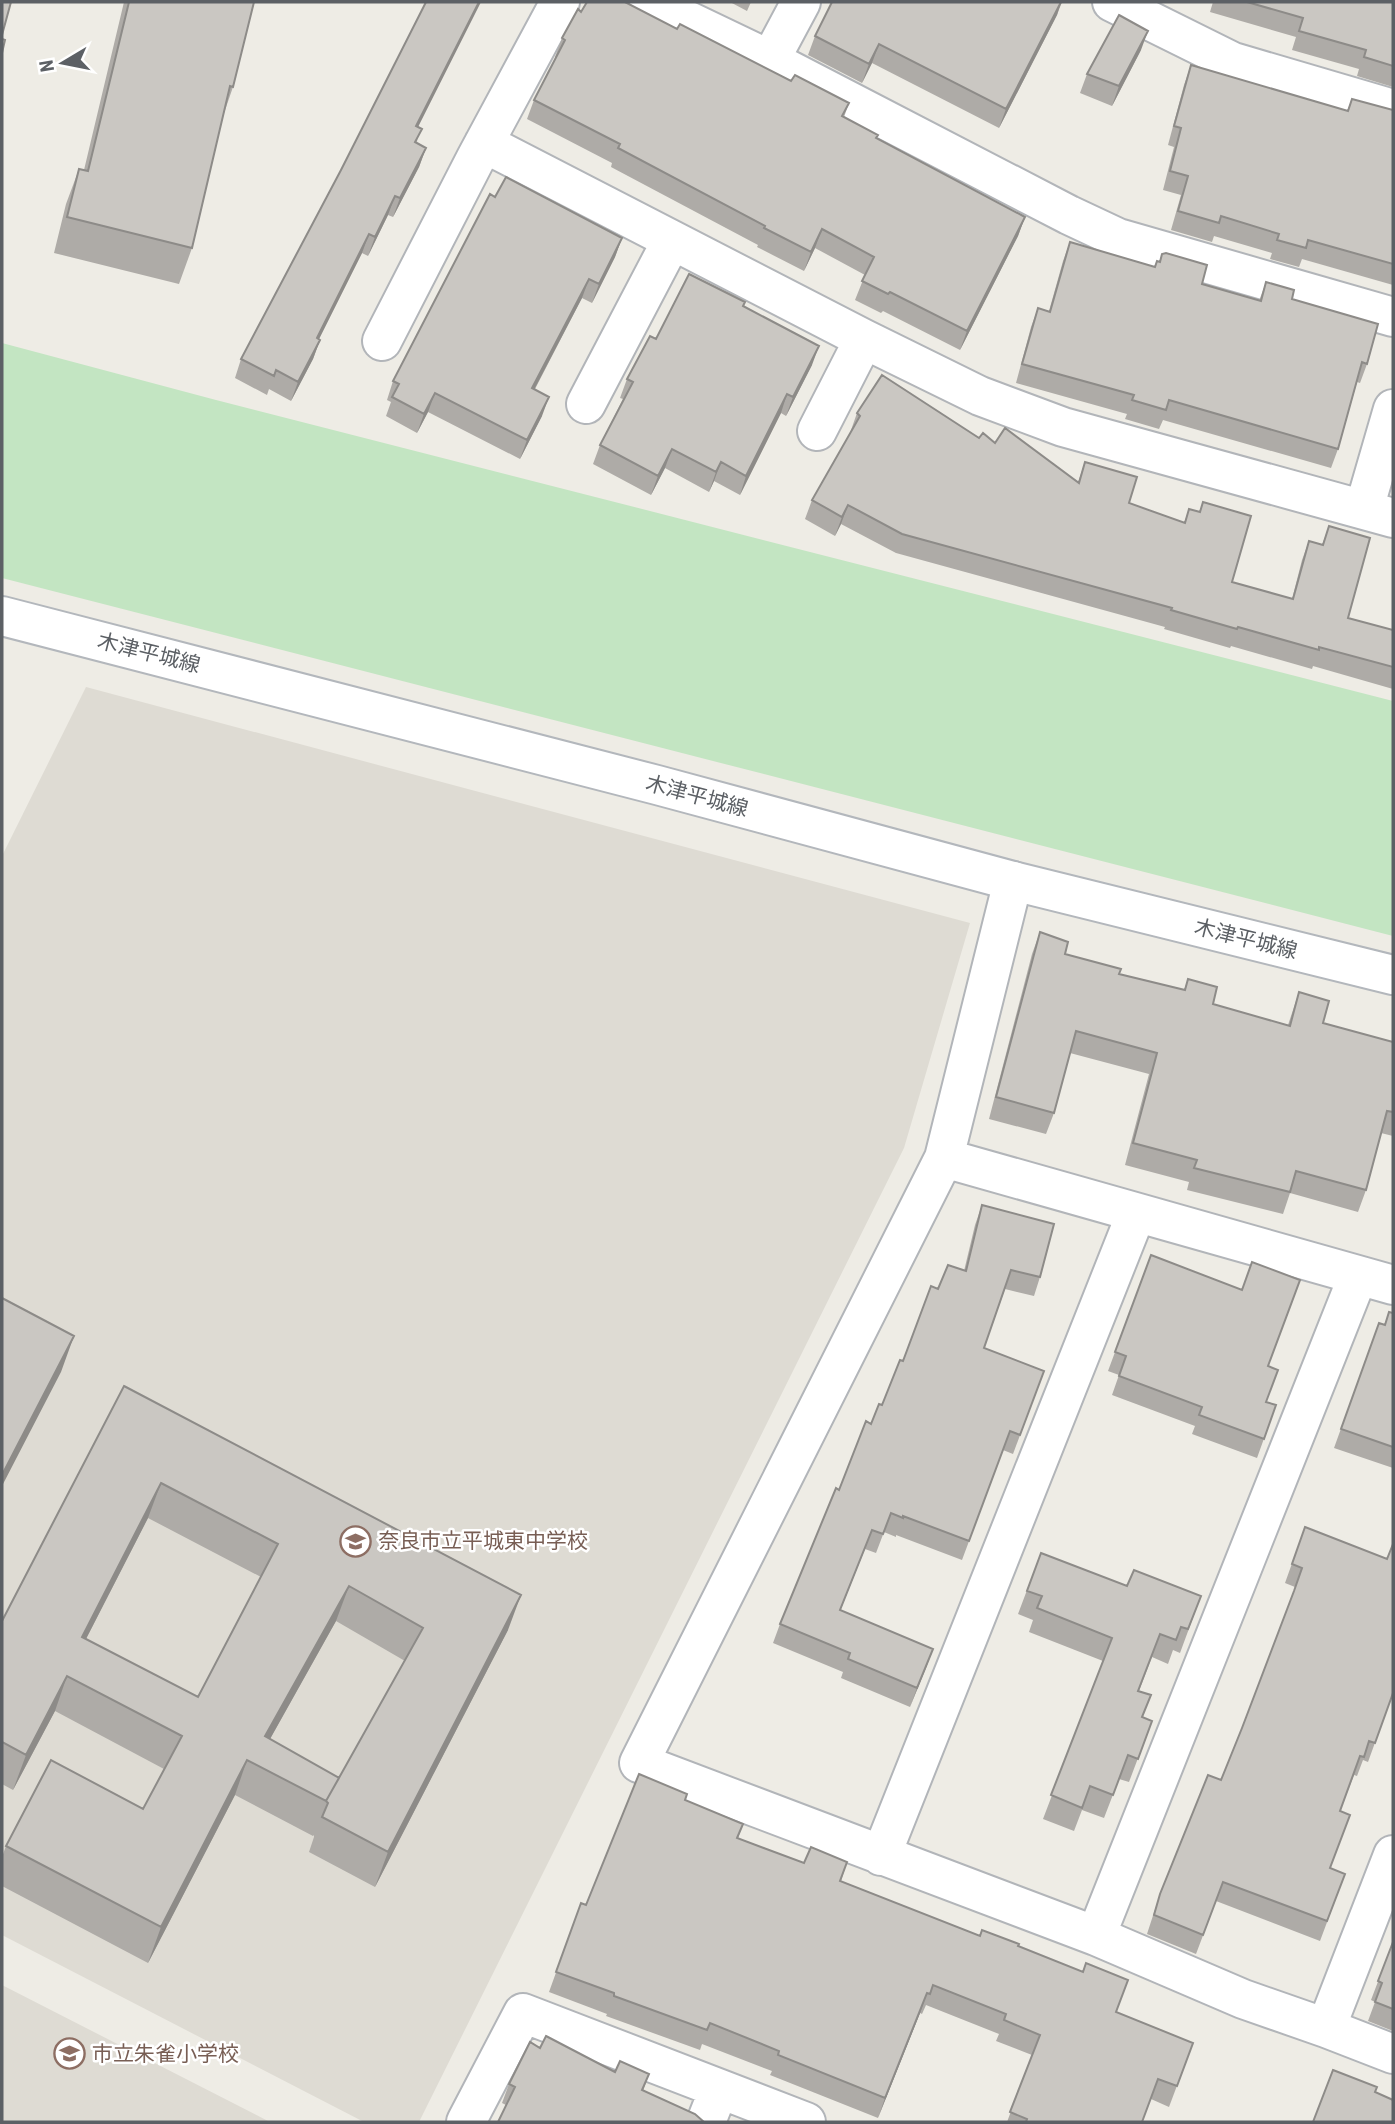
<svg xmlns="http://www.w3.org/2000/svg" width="1395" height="2124" viewBox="0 0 1395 2124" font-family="'Roboto Condensed','Noto Sans JP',sans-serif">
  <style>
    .education { fill: #dedbd3 }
    .green { fill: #c3e5c2 }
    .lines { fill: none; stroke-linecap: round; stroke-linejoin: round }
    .minor-casing { stroke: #b2b5b9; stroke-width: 42 }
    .secondary-casing { stroke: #b3b7bc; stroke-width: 42 }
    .minor { stroke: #fff; stroke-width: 38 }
    .secondary { stroke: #fff; stroke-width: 38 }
    .wall { fill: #aeaba7; fill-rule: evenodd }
    .shaded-wall { fill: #8d8b88 }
    .building { fill: #cac7c2; stroke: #8d8b88; stroke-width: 2; fill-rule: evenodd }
    .labels { text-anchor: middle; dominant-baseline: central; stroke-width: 5; stroke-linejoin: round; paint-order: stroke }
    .street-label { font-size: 21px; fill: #5c6065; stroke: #fff }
    .education-label { font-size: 21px; fill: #785e54; stroke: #fff; text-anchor: start }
  </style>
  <rect width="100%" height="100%" fill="#eeece5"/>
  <path class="education" d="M86 687 970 923 904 1148 419 2122H364L2 1935V856Z
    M2 1985 270 2122H2Z"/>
  <path class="green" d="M2 343 216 400 1393 701V936L2 578Z"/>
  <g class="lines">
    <defs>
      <path id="minor" d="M649 2 770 60 1069 215 1118 238 1393 317
        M1112 2 1233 62 1393 109
        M770 60 801 2
        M484 143 864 339 980 396 1063 427 1393 518
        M382 341 476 158 560 2
        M586 404 672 240
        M817 431 864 339
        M1364 509 1393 409
        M1013 881 944 1158 639 1763 1096 1936 1243 1999 1326 2028 1393 2054
        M944 1158 1393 1285
        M881 1856 1136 1214
        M1096 1936 1358 1276
        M1326 2028 1393 1855
        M466 2122 523 2013 806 2122
        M706 2122 719 2089"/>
      <path id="secondary" d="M2 616 657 785 1013 881 1393 975"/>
    </defs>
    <use href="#minor" class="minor-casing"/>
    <use href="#secondary" class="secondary-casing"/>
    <use href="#minor" class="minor"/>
    <use href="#secondary" class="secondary"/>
  </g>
  <path class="wall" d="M124 2H254L233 87 223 116 192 248 179 284 54 253 66 204 79 169 84 170Z
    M730 2H751L747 11Z
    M832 2H1062L1057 15 999 128 872 63 862 83 808 55 815 36Z
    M1213 2H1393V87L1357 76 1359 69 1292 50 1296 37 1210 12Z
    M581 12 677 29 791 81 849 103 844 117 876 138 1025 217 1018 236 960 350 883 311 881 313 855 300 865 275 815 248 804 271 757 247 758 245 611 167 612 163 527 119 534 100 556 58 555 57 562 38Z
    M1141 50 1112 106 1080 93 1087 74Z
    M1191 65 1347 111 1352 99 1393 110V285L1302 259 1299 267 1270 259 1272 253 1214 236 1212 242 1171 230 1181 195 1163 190 1174 147 1168 145 1184 85Z
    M418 127 417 143 426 148 419 167 393 217 388 215 368 256 362 253 319 339 320 340 313 359 291 401 269 389 267 395 235 378 241 359Z
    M495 197 622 238 615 257 592 303 582 298 535 389 542 416 520 459 428 412 417 433 386 416 391 402 387 400 393 381Z
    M1070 242 1155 267 1160 262 1162 254 1202 284 1259 301 1266 282 1292 299 1367 364 1360 383 1357 382 1338 449 1331 468 1163 420 1159 429 1125 419 1127 414 1016 383 1031 327 1038 308 1049 311 1063 261Z
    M745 302 743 307 812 365 786 416 781 413 740 495 714 481 709 492 665 468 651 495 593 464 600 445 623 399 620 398 627 379 656 339Z
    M857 413 979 438 995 443 1078 482 1085 462 1129 503 1184 523 1189 509 1232 582 1292 599 1302 560 1309 541 1322 545 1329 526 1348 618 1393 630V689L1313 666 1312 669 1231 646 1230 648 1164 629 1165 627 896 553 841 524 835 536 805 519 812 500 850 433Z
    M1040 932 1065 954 1119 974 1184 990 1188 979 1213 1004 1288 1025 1299 992 1323 1023 1393 1042V1136L1381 1133 1366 1190 1358 1212 1290 1193 1283 1214 1187 1190 1189 1182 1125 1165 1149 1074 1070 1053 1054 1113 1046 1134 989 1119 1032 954Z
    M982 1205 1040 1277 1034 1296 1005 1289 984 1348 1044 1371 1013 1454 1003 1450 962 1560 896 1535V1537L884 1532 876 1553 865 1549 840 1611 933 1649 910 1707 841 1678 843 1672 773 1643 780 1624 839 1490 871 1424 882 1405 938 1289 964 1271 975 1225Z
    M1151 1255 1268 1366 1266 1402 1276 1405 1257 1458 1192 1434 1195 1426 1112 1395 1119 1375 1108 1371Z
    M1393 1313V1468L1334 1448 1379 1323 1385 1325Z
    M124 1386 508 1630 375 1887 309 1852 314 1837V1835L313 1836 235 1795 148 1963 2 1886V1857L6 1846 143 1809 164 1769 55 1711 13 1790 2 1784V1621ZM148 1518 261 1577 198 1697 86 1639ZM336 1621 405 1661 339 1778 270 1739Z
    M1305 1527 1393 1693 1368 1762 1363 1760 1357 1776 1354 1775 1340 1811 1330 1868 1345 1874 1320 1941 1216 1901 1196 1954 1147 1934 1160 1894 1221 1780 1242 1728 1289 1605 1295 1587 1285 1583Z
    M1041 1553 1127 1586 1201 1596 1180 1653 1173 1650 1168 1664 1152 1657 1139 1691 1143 1717 1152 1721 1129 1782 1119 1779 1104 1818 1082 1810 1074 1831 1043 1819 1103 1661 1029 1632 1033 1620 1018 1614Z
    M685 1800 743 1824 738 1838 804 1863 847 1862 841 1881 980 1936 1018 1946 1116 2012 1193 2043 1169 2107 1151 2099 1142 2122H1007L1032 2055 996 2041 999 2034 926 2005 922 2014 920 2013 878 2118 770 2075 772 2071 702 2044 700 2050 606 2016 607 2014 549 1992 581 1903 586 1905Z
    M1393 1942V2031L1368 2021 1375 2002 1371 2000Z
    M540 2048 615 2072 649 2074 643 2091 506 2105 502 2103 509 2084Z"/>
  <path class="shaded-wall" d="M479 2H481L409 145 416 126Z
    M1061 2 1057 15 999 128 1006 109Z
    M1148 31 1141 50 1112 106 1119 86Z
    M879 44 872 63 862 83 869 64Z
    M426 148 419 167 393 217 400 198Z
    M395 196 388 215 368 256 375 237Z
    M1025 217 1018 236 960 350 967 331Z
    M822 229 815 248 804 271 811 252Z
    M369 234 362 253 310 357 317 338Z
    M622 238 615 257 592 303 599 284Z
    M589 279 582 298 525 407 532 388Z
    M320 340 313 359 291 401 298 382Z
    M819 346 812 365 786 416 793 397Z
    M435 393 428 412 417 433 424 414Z
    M787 394 781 413 740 495 746 476Z
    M549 397 542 416 520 459 527 440Z
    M672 449 665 468 651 495 658 476Z
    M721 462 714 481 709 492 716 472Z
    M848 505 841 524 835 536 842 517Z
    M74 1336 61 1372 2 1486V1475Z
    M161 1483 148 1518 69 1672 82 1637Z
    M349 1586 336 1621 256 1764 265 1736Z
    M521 1595 508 1630 375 1887 388 1852Z
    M933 1649 926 1668 910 1707 917 1688Z
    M67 1676 55 1711 13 1790 26 1755Z
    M247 1760 235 1795 148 1963 161 1927Z
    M927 1993 920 2013 878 2118 885 2098Z"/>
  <path class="building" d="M2 2H11L2 35Z
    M129 2H254L233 87 230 86 192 248 67 217 79 169 88 171Z
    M426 2H479L416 126 422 129 415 142 426 148 400 198 395 196 375 237 369 234 317 338 320 340 298 382 276 370 274 376 241 359 341 170Z
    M587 2H625L677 29 680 24 791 81 795 75 849 103 842 116 878 135 876 138 1025 217 967 331 890 292 888 294 862 281 874 257 822 229 811 252 764 228 765 226 618 148 620 144 534 100 565 40 562 38 578 9 581 12Z
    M832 2H1061L1006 109 879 44 869 64 815 36Z
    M1247 2H1393V66L1364 57 1366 50 1299 31 1303 18Z
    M1119 15 1148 31 1119 86 1087 74Z
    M2 39 5 40 2 53Z
    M1191 65 1348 111 1352 99 1393 110V264L1308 240 1306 248 1277 240 1279 234 1221 216 1219 223 1178 211 1188 176 1170 171 1181 128 1174 126Z
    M506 177 622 238 599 284 589 279 532 388 549 397 527 440 435 393 424 414 392 397 399 384 393 381 490 194 495 197Z
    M1070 242 1155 267 1157 261 1160 262 1162 254 1166 253 1207 265 1202 284 1261 301 1266 282 1294 290 1292 299 1378 324 1367 364 1362 362 1338 449 1169 400 1166 410 1132 400 1134 395 1022 364 1038 308 1050 312Z
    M689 274 745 302 743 306 819 346 793 397 787 394 746 476 721 462 716 472 672 449 658 476 600 445 633 382 627 379 650 336 656 339Z
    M882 375 979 438 983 433 995 443 1005 428 1079 483 1085 462 1137 477 1129 503 1185 523 1189 509 1200 512 1203 502 1251 516 1232 582 1293 599 1309 541 1323 545 1329 526 1370 538 1348 618 1393 630V667L1319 647V650L1238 627 1237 629 1171 610 1172 608 902 534 848 505 842 517 812 500 860 416 857 413Z
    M1040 932 1068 942 1065 954 1121 969 1119 974 1185 990 1188 979 1217 987 1213 1004 1290 1026 1299 992 1329 1001 1323 1023 1393 1042V1112L1387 1111 1366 1190 1296 1171 1290 1192 1194 1168 1197 1160 1133 1143 1157 1053 1076 1031 1054 1113 996 1097Z
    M982 1205 1054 1224 1040 1277 1011 1270 984 1348 1044 1371 1020 1435 1010 1431 969 1541 903 1516V1518L891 1513 883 1534 872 1530 840 1610 933 1649 917 1688 848 1659 850 1653 780 1624 836 1488 839 1490 866 1421 871 1424 879 1404 882 1405 900 1360 903 1361 931 1286 938 1289 948 1265 966 1271Z
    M1151 1255 1242 1290 1252 1262 1300 1280 1268 1366 1278 1370 1266 1402 1276 1405 1264 1439 1199 1415 1202 1407 1119 1376 1126 1356 1115 1352Z
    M2 1298 74 1336 2 1475Z
    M1389 1312 1393 1313V1447L1341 1429 1379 1323 1385 1325Z
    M124 1386 521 1595 388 1852 322 1817 328 1803 326 1801 423 1628 349 1586 265 1736 339 1778 326 1801 247 1760 161 1927 6 1846 51 1760 143 1809 182 1736 67 1676 26 1755 2 1742V1621ZM161 1483 278 1544 198 1697 82 1637Z
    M1305 1527 1387 1559 1393 1544V1693L1375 1743 1369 1741 1364 1757 1360 1756 1340 1811 1350 1815 1330 1868 1345 1874 1327 1921 1223 1882 1203 1935 1154 1915 1160 1894 1208 1775 1221 1780 1242 1728 1294 1591 1302 1568 1292 1564Z
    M1041 1553 1127 1586 1134 1570 1201 1596 1188 1629 1181 1627 1176 1640 1160 1634 1138 1691 1151 1695 1142 1717 1152 1721 1138 1759 1128 1755 1113 1795 1090 1786 1082 1808 1051 1795 1112 1638 1037 1608 1042 1596 1027 1591Z
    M639 1774 687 1794 685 1800 743 1824 737 1838 804 1863 811 1847 847 1862 840 1881 980 1936 982 1930 1019 1944 1018 1946 1083 1972 1086 1963 1128 1980 1116 2012 1193 2043 1177 2086 1158 2079 1142 2122H1026L1027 2119 1010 2112 1040 2035 1004 2020 1006 2014 933 1985 930 1994 927 1993 885 2098 778 2055 779 2051 710 2023 707 2030 614 1996V1993L556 1972 581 1903 586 1905Z
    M1393 1942V2009L1375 2002 1382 1983 1378 1981Z
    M546 2036 615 2072 620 2061 649 2074 642 2090 695 2114 704 2122H498L515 2087 509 2084 530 2042 540 2048Z
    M1333 2070 1377 2087 1375 2092 1393 2100V2122H1313Z"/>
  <defs>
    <symbol id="school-ring" viewBox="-11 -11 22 22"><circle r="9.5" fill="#fff" stroke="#8d6e63" stroke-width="1.5"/><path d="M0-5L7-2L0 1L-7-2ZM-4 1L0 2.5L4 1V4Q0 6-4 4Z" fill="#8d6e63"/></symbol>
  </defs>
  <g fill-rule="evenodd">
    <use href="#school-ring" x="338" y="1524" width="35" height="35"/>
    <use href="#school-ring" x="52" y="2036" width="35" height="35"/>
  </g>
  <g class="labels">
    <g class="street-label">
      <text transform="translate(149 653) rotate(14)">木津平城線</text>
      <text transform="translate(697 796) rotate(15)">木津平城線</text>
      <text transform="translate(1246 939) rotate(14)">木津平城線</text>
    </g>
    <g class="education-label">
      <text x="378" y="1541">奈良市立平城東中学校</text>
      <text x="92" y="2054">市立朱雀小学校</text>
    </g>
  </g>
  <rect width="1395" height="2124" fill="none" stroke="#5c6065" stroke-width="7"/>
  <g transform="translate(63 63) rotate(260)" stroke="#ffffff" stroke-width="5" paint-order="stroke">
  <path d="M0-5L12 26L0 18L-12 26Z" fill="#5c6065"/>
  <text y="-10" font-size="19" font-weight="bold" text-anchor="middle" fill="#5c6065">N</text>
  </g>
</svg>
